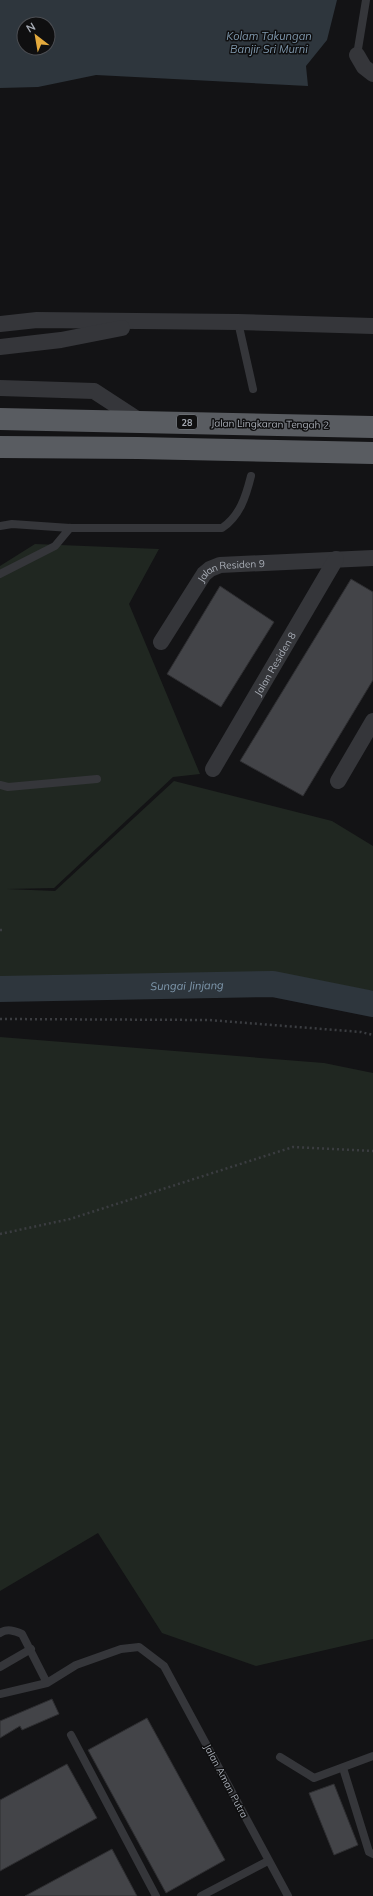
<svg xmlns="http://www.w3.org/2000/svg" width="373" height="1896" viewBox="0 0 373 1896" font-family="Mulish,sans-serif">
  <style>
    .green { fill: #202721 }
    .water { fill: #2e363d; fill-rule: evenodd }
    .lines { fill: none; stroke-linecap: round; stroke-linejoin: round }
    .river { stroke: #2e363d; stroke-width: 26 }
    .building { fill: #434448; stroke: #2e2e31 }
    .path { stroke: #3b3d41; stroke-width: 2.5; stroke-dasharray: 2 3; stroke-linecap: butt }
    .service { stroke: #35363a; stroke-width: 8 }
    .minor { stroke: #35363a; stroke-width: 16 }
    .trunk { stroke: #595c61; stroke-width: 22 }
    .labels { text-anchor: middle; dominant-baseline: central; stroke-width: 3; stroke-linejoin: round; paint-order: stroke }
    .shield { fill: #0f0f10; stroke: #797c83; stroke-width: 1 }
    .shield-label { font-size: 9px; font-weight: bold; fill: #a6abb4 }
    .street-label { font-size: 10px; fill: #a6abb4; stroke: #0f0f10 }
    .water-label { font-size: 11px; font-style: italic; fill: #7f98ad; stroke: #0f0f10 }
  </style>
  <rect width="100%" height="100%" fill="#131315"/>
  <path class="green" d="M35 544 159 549 129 604 200 774 173 777 54 888 7 889 55 891 174 781 332 821 373 846V991L291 979H80L0 984V566Z
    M0 1037 324 1063 373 1073V1639L256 1666 162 1633 98 1533 0 1591Z"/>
  <path class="water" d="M0 0H337L327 40 306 66 308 86 96 75 38 87 0 88ZM24 24H48V48H24Z"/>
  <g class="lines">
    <path class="river" id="s1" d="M0 989 273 984 373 1004"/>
  </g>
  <path class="building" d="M351 579 373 592V680L303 796 240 761Z
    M220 586 274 622 221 707 167 674Z
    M52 1699 59 1714 22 1730 20 1726 0 1738V1721Z
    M147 1718 225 1860 166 1893 88 1750Z
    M67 1764 97 1818 0 1871V1800Z
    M334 1784 358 1845 334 1855 309 1793Z
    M112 1849 137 1896H25Z"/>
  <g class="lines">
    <path class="path" d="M0 930H2
      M0 1019 209 1020 361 1032 373 1035
      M0 1234 70 1219 293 1147 373 1151"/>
    <path class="service" d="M357 55 366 0
      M238 322 253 389
      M0 526 12 524 70 528H222C240 516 246 496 251 476
      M0 574 55 546 70 528
      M0 785 8 787 97 779
      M0 1633C7 1628 15 1631 22 1634L47 1683
      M0 1667 31 1649
      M0 1694 47 1683 76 1665 121 1649 139 1647 164 1666 288 1896
      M71 1735 156 1896
      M280 1757 314 1778 373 1756
      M343 1768 369 1852 373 1854
      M201 1896 268 1861"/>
    <g class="minor">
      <path d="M357 55 364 67 373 74"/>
      <path d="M0 324 37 320 238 322 373 326"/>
      <path d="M0 347 61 340 122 328"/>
      <path d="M0 388 94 391 140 421"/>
      <path id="s2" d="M161 642 204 574 210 569 220 565 373 558"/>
      <path id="s3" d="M213 769 336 559"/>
      <path d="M338 781 373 721"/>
    </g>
    <path class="trunk" d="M0 419 373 427
      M0 447 138 448 373 453"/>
  </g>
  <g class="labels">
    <rect class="shield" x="177" y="415" width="20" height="14" rx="3"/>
    <g class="shield-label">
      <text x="187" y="422">28</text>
    </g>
    <g class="street-label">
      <text transform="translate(270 424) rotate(1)">Jalan Lingkaran Tengah 2</text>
      <text stroke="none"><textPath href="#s2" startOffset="108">Jalan Residen 9</textPath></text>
      <text stroke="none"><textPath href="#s3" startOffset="122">Jalan Residen 8</textPath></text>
      <text transform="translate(226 1781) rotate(62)">Jalan Aman Putra</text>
    </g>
    <g class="water-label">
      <text x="269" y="36">Kolam Takungan<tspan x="269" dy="13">Banjir Sri Murni</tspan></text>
      <text stroke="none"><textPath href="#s1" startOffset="187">Sungai Jinjang</textPath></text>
    </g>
  </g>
  <g transform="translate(36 36) rotate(329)"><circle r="19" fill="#0f0f10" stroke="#4b4d52"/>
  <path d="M0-3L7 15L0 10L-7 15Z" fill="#e4aa3d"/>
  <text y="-6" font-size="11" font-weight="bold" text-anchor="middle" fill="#a6abb4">N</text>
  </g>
</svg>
